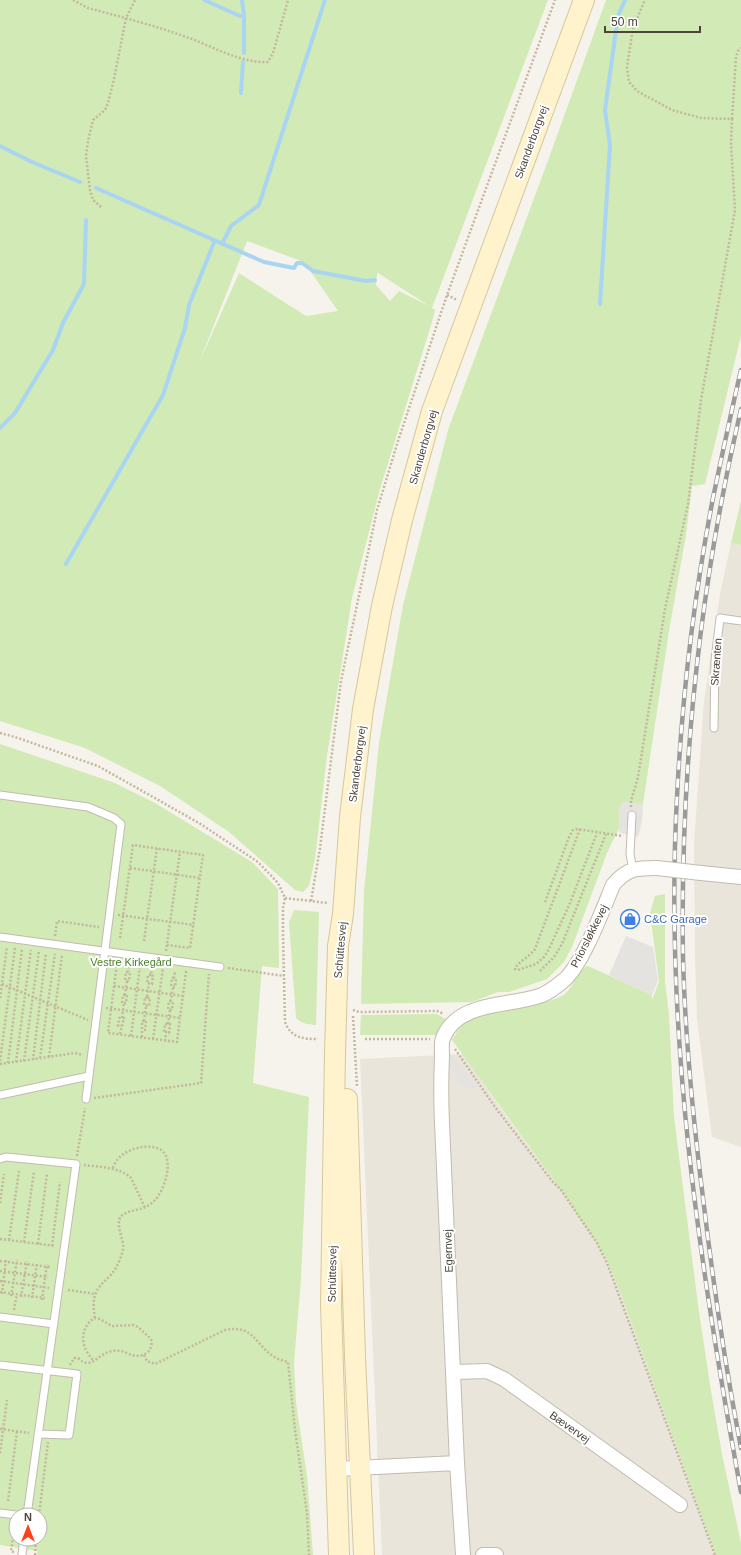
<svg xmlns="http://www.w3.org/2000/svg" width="741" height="1555" viewBox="0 0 741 1555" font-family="Helvetica,sans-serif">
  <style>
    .residential { fill: #eae5da }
    .green { fill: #d2eab5; fill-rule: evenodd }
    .parking { fill: #e5e3e0 }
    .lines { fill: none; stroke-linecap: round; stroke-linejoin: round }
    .stream { stroke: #a9d4f2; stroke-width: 4 }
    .lane-casing { stroke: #c2bbae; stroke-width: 9 }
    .street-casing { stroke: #c2bbae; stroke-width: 16 }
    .secondary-casing { stroke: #d6c79b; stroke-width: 22 }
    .path { stroke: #c4b79f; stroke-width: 2.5; stroke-dasharray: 2 2; stroke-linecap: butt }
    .lane { stroke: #fff; stroke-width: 7 }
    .street { stroke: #fff; stroke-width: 14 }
    .secondary { stroke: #fff3cd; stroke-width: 20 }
    .rail-casing { stroke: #9a9a9a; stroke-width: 4.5 }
    .rail { stroke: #fff; stroke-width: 3; stroke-dasharray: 9; stroke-linecap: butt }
    .street-bridge-casing { stroke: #c2bbae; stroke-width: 16; stroke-linecap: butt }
    .street-bridge { stroke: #fff; stroke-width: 14 }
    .labels { text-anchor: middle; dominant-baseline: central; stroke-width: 4; stroke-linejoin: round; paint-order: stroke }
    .street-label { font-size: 11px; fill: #4b4439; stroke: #fff }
    .shop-label { font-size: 11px; fill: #366cbe; stroke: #fff; text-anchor: start }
    .park-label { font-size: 11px; fill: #4a7f2a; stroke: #fff }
  </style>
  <rect width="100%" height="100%" fill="#f6f3ec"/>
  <path class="residential" d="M731 543 741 545V1147L712 1137 697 1019 695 958 694 843 704 702 720 594Z
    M463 1054 505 1114 561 1189 604 1254 622 1297 716 1555H382L360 1059Z"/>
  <path class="green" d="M0 0H548L432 308 435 310 432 322 380 489 352 598 327 756 315 859 309 886 303 892 295 890 229 832 160 786 85 748 0 721ZM247 241 304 262 338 311 306 316 239 273 199 363ZM377 273H378L429 306 399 291 390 301 376 285Z
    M606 0H741V336L705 484 692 486 686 535 669 631 643 804 625 802 619 812 620 826 607 853 572 947 564 962 547 979 509 992H498L472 1002 361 1004 364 891 379 743 403 605 448 430 546 166Z
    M741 501V545L731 543Z
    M0 744 115 783 155 803 252 862 278 889 279 968 262 966 253 1083 309 1097 301 1279 294 1363 296 1403 307 1476 313 1555H37V1551L0 1545ZM16 1515H40V1539H16Z
    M665 894V981L669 1015 674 1117 699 1312 711 1391 722 1454 741 1543V1555H716L622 1297 604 1254 561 1190 452 1040C457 1032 461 1024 470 1019 494 1006 533 1008 560 997 573 992 577 968 588 966L652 995V1000L659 982 650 913 655 896Z
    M294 910 319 912 316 1025C308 1024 302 1024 296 1018L289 922Z
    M437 1014 447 1020 439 1035H360L361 1015Z"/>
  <path class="parking" d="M625 802 643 804 642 821 638 837 620 833 618 830 620 826 619 812 621 803Z
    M626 936 653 947 658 981 652 995 609 975Z
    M447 1054H452L477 1086 474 1089H464L447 1063Z"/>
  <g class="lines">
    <path class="stream" d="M204 0 240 16H244
      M242 0 244 16V53
      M241 93 243 62
      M0 146 32 162 80 182
      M96 188 264 262 294 268 297 263H302L313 271 366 281 375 280
      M222 244 231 226 259 205 325 0
      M600 304 610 145 605 110 618 16 625 0
      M0 428 15 413 53 350 63 323 84 284 86 220
      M66 564 163 395 185 328 189 305 215 240"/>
    <defs>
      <path id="lane" d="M714 728 715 660 720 618 741 621
        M0 795 88 807 114 818 121 824 86 1099
        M632 815 630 854 633 870
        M0 937 220 967
        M0 1095 89 1076
        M0 1159 6 1157 76 1164 27 1515
        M0 1317 54 1324
        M0 1365 77 1374 69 1435 38 1434
        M0 1513 16 1515
        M22 1555 24 1539"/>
      <path id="street" d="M701 873 741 877
        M454 1372 487 1371 504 1379 680 1505
        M336 1469 457 1463
        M463 1555 457 1463 442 1123C441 1101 441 1079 442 1056 442 1051 441 1043 443 1038 458 1000 511 1007 542 995 549 992 557 986 563 981 582 966 603 909 613 885 627 868 637 868 657 868
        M483 1555H496"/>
      <path id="secondary" d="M347 1099 355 1357 364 1555
        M339 1555 331 1305 335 1053 338 946 343 914 350 817 363 709 382 606 402 520 432 411 584 0"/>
    </defs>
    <use href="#lane" class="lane-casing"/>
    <use href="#street" class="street-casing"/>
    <use href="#secondary" class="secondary-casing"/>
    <path class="path" d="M73 0 88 8C122 17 156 26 189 38 214 47 240 63 268 62L273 53 288 0
      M732 119 736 57 738 51 741 48
      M101 207 93 200 90 190 86 156 88 141 93 120 105 110 108 103 114 79 126 18 135 0
      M447 295 457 300
      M0 733 15 737 98 766 199 823 258 862 278 883 285 898 283 908V934L285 1022C291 1038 303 1039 318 1039
      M631 807V801L638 777 665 609 688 504 701 400 735 210 731 144 732 119 701 118 672 110 637 91 629 82 627 67 633 28 645 0
      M580 829 535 949C530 957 517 962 515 969L518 970 536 964 544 957 549 949 570 903 597 833
      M130 868 200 878
      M285 898 328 903
      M311 901 320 848 341 681 377 510 398 441 447 295 555 0
      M545 902 569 837 573 830 577 829 623 836
      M118 915 194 925
      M55 936 57 921 99 927
      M120 938 133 845 203 855 190 948 167 945
      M144 941 157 848
      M166 951 180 852
      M118 963H117L108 1033 177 1042 180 1018
      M228 968 284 976
      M540 971 554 957 562 944 606 834
      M128 972H126L125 980 129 981 130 973 128 972 129 965
      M151 975H148L147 983 152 984 153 976 151 975 152 968
      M174 978H172L171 986 175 987 176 979 174 978 175 971
      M2 984 88 1020
      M114 986 183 996
      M125 995H123L122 1003H126L127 995H125L127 980
      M0 998 7 947
      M147 998 145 997 144 1005 149 1006 150 998H147L149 983
      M171 1001H169L168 1009 172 1010 173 1002 171 1001 173 987
      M106 1008 180 1018 186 972H185
      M353 1010 359 1012 437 1011 444 1014
      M353 1016 357 1087
      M122 1018 124 1003
      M144 1021 146 1006
      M168 1024 170 1009
      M120 1034 124 1018H119L118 1026H121
      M131 1036 140 966
      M142 1037V1021H146L145 1030 143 1029
      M153 1039 163 968
      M365 1039H430
      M165 1041 166 1032 169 1033 170 1024H165L164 1032H166
      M455 1049 495 1107 552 1181 561 1190 597 1243 607 1263 715 1555
      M49 1057 62 955
      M40 1058 55 954
      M33 1060 46 953
      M0 1061 15 948
      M24 1061 39 951
      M16 1062 31 950
      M8 1063 22 949
      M0 1064 75 1053 83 1055
      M94 1098 201 1083 209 974
      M77 1156 85 1108
      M84 1165C99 1167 120 1167 131 1178L145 1208
      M0 1203 4 1174
      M0 1239 55 1246
      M9 1240 19 1171
      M24 1242 34 1172
      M38 1244 47 1174
      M52 1246 60 1182
      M0 1261 50 1267
      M0 1271 48 1277
      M0 1281 49 1288
      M68 1290 96 1294
      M0 1292 45 1298
      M2 1294 6 1259
      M11 1296 17 1260
      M21 1297 27 1261
      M32 1298 37 1263
      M42 1300 47 1264
      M14 1310 17 1294
      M95 1318C88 1280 111 1286 120 1259 122 1254 124 1248 123 1244 121 1233 117 1227 120 1217 131 1207 143 1213 155 1200 164 1191 175 1159 161 1150 150 1143 130 1148 121 1156 117 1159 114 1165 112 1169
      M144 1355 147 1361 155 1364 225 1330C255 1324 255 1346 276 1358 280 1360 284 1361 288 1362L295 1430 307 1513 309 1555
      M70 1365 74 1358H78C90 1370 96 1357 108 1352 112 1351 116 1350 120 1351 124 1351 128 1354 132 1355 144 1358 154 1351 151 1339L138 1327 133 1325 112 1326 100 1319 94 1318C78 1330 81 1348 94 1361
      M0 1429 29 1433
      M0 1453 7 1400
      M8 1501 17 1431
      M39 1515 48 1442
      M14 1552 11 1551 15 1524
      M35 1555 36 1539"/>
    <use href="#lane" class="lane"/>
    <use href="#street" class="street"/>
    <use href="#secondary" class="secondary"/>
    <defs>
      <path id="rail" d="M741 370C731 413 722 455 713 498 694 596 682 697 677 797 664 1030 699 1263 741 1492
        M741 409C699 589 680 772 683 957 685 1037 693 1118 703 1198 713 1282 725 1365 741 1448"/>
    </defs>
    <use href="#rail" class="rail-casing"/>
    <use href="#rail" class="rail"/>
    <defs>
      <path id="street-bridge" d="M657 868 701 873"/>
    </defs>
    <use href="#street-bridge" class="street-bridge-casing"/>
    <use href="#street-bridge" class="street-bridge"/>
  </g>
  <defs>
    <symbol id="shop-ring" viewBox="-11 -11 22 22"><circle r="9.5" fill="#fff" stroke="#3f7fe0" stroke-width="1.5"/><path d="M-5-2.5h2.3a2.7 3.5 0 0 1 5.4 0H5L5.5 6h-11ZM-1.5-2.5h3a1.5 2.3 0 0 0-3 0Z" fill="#3f7fe0"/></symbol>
  </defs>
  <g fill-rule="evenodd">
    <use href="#shop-ring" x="619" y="908" width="22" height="22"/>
  </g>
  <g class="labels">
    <g class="street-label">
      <text transform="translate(531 142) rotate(-70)">Skanderborgvej</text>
      <text transform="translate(423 447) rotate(-74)">Skanderborgvej</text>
      <text transform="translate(716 662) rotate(-86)">Skrænten</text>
      <text transform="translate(357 764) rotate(-83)">Skanderborgvej</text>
      <text transform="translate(589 936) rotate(-63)">Priorsløkkevej</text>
      <text transform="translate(340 950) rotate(-85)">Schüttesvej</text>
      <text transform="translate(448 1251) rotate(-92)">Egernvej</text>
      <text transform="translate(332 1274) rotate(-89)">Schüttesvej</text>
      <text transform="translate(570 1427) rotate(35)">Bævervej</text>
    </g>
    <g class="shop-label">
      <text x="644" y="919">C&amp;C Garage</text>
    </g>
    <g class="park-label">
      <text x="131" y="962">Vestre Kirkegård</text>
    </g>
  </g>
  <g transform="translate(28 1527)"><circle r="19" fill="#ffffff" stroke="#b7b4b0"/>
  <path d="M0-3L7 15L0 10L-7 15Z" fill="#fc3f1d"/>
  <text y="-6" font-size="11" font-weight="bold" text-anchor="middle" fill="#4b4439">N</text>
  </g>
  <path d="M605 26v6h95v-6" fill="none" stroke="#4b4439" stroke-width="2"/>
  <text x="611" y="26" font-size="12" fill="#4b4439" stroke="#ffffff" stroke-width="3" paint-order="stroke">50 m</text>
</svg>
